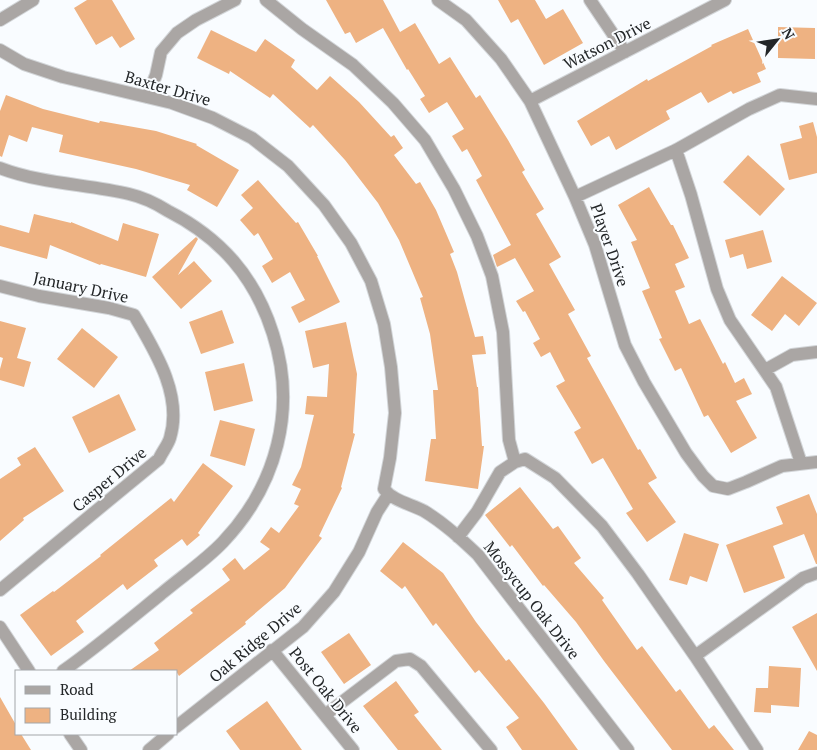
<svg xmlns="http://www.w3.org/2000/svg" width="817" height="750" viewBox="0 0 817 750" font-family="'PT Serif',serif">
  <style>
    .building { fill: #eeb282 }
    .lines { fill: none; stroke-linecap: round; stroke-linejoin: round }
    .minor-casing { stroke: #d2d5d8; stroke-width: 14 }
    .minor { stroke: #aaa6a4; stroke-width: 12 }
    .labels { text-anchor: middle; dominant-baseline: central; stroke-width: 4; stroke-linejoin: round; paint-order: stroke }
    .street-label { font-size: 16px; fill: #232628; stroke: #f9fcff }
  </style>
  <rect width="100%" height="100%" fill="#f9fcff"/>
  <path class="building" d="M87 0H112L135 39 120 48 112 36 96 45 74 8Z
    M326 0H383L400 32 415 23 439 64 450 57 476 98 480 95 508 140 525 170 522 172 544 209 536 214 561 257 549 264 575 310 568 314 591 356 587 358 638 450 640 449 657 478 648 483 676 522 647 542 626 513 633 509 603 458 592 464 574 432 581 428 556 386 565 381 550 352 541 357 533 343 540 339 525 311 523 312 516 301 534 291 515 258 497 267 493 255 511 245 476 180 482 176 467 149 462 152 452 136 464 129 447 102 429 113 420 99 425 96 408 69 407 70 383 28 356 43 350 32 345 34Z
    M498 0H535L546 19 563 9 583 43 544 65 518 19 511 23Z
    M778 27 815 28V59L778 58Z
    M748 29 766 69 757 73 761 82 733 94 731 91 708 103 701 92 666 111 670 119 616 150 609 136 591 146 577 121 647 79 648 81 712 46 711 45Z
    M211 30 256 52 265 39 295 60 291 67 317 90 330 76 359 102 391 137 394 135 403 148 394 155 416 184 420 182 436 210 454 252 450 254 457 272 475 337 483 336 486 354 472 355 477 387H478L482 446H484L478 489 425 481 431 439H436L433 390H438L430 334 420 298 423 297 399 240 378 203 345 160 313 125 310 128 273 94 270 98 230 71 229 74 197 58Z
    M6 95 43 109 99 123 100 121 156 131 197 144 196 145 239 170 217 207 187 190 190 185 136 169 59 152 63 135 32 127 27 142 9 135 2 157 0 156V111Z
    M813 122 817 137V173L789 180 780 144 802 138 799 126Z
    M748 155 785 189 760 216 723 182Z
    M258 180 296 223 298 222 318 256H317L340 302 299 323 291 307 305 300 290 272 272 283 262 266 273 259 258 233 254 236 240 220 253 208 241 195Z
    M649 187 671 225H673L689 258 675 264 685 287 675 291 689 324 700 319 723 364 725 362 735 383 744 378 752 394 736 401 757 438 731 453 708 415 704 417 681 368 675 371 659 339 662 338 642 291 650 288 631 242 637 240 618 205Z
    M34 214 71 223V222L118 241 123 223 159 234 146 277 101 264 100 265 50 245 47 259 0 246V225L29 233Z
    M763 230 772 262 747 269 743 254 730 258 725 240Z
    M196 237 198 239 178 275 194 261 212 281 181 309 152 277Z
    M782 276 817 303 799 326 785 314 772 331 751 315Z
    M222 310 234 343 201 354 189 322Z
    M0 321 26 328 17 358 31 362 24 387 0 380V369L3 358 0 357Z
    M346 322 357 374 353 433 355 434 341 487 342 488 319 536 322 538 285 588 245 622 246 624 179 676 176 671H129L159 650 154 643 193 613 190 610 230 580 222 569 235 558 244 570 270 549 260 542 271 527 279 533 299 506 294 504 301 489 292 485 301 467 314 415 305 414 307 396 327 397 329 364 313 368 305 331Z
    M82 328 118 357 94 388 57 359Z
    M244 363 253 401 214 411 205 372Z
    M119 394 136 430 89 453 72 417Z
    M220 420 255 429 245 466 210 456Z
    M35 447 64 491 23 518 24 520 0 541V479L21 465 17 458Z
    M203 463 233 486 198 533 200 535 187 546 182 539 154 560 158 566 127 590 123 584 76 621 84 632 51 656 20 615 53 591 54 592 101 556 100 555 171 498 174 502Z
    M520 487 553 529 558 526 581 558 574 563 604 598 602 600 637 650 642 646 676 692 680 689 709 729 714 725 734 750H672L604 661 576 622 544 585 543 586 512 545 510 547 485 515Z
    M809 494 817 514V564H816L804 534 773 546 785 578 744 593 726 545 783 524 776 507Z
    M684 533 719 544 707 582 690 576 687 585 669 580Z
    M403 542 443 573 476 622 506 661 509 659 544 703 578 750H522L506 727 519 718 479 670 475 673 436 623 433 626 405 586 402 589 380 571Z
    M817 613V671L792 627Z
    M349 633 371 665 344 684 321 652Z
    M769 666 801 668 799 707 771 705V713L754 712 756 688H768Z
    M396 681 419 712 414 715 442 750H398L363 706Z
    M0 697 16 725V734H21L31 750H0Z
    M267 701 302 750H240L226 731Z
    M809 731 817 735V750H798Z"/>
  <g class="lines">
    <defs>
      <path id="minor" d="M266 0 302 29 353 65 393 103 425 140 454 189 477 236 492 276 503 332 509 440 515 462
        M438 0 466 20 501 59 530 101 575 197 595 245 625 345 644 382 686 453 703 476 713 486 728 489 746 482 782 466 817 462
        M590 0 625 52
        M0 20 33 0
        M0 50 24 64 63 77 172 103 213 118 252 138 288 166 324 205 351 243 371 281 384 324 391 367 395 413 390 458 384 489C393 501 411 504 424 511 444 523 461 539 478 555L628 750
        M147 97 156 75 161 52 177 33 196 20 235 0
        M530 101 725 0
        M676 150 691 195 717 289 730 320 776 387 801 463
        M0 168C42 184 87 184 129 194 142 197 157 204 168 211 221 238 255 277 273 334 297 409 277 485 223 542 205 561 181 577 161 594 129 620 97 647 63 671
        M575 197 676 150 749 109 780 95 817 99
        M0 286 39 296 109 308 134 315C155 351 183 395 170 438 168 445 162 452 159 459L0 590
        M765 370 792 355 817 352
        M458 537 477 512 500 472 515 462 525 459 555 478 602 526 638 574 695 656 757 750
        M0 627 29 671
        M272 650 353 750
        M695 656 803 578 817 573
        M325 715 396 661 410 659 421 666 491 750
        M176 727 303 627 334 592 359 552 377 512 388 495
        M70 734 81 750
        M149 750 168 734"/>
    </defs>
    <use href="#minor" class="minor-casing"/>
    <use href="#minor" class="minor"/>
  </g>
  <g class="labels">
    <g class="street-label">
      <text transform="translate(607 43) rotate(-27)">Watson Drive</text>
      <text transform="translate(168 88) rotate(16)">Baxter Drive</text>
      <text transform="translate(610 245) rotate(71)">Player Drive</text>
      <text transform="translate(81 287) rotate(12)">January Drive</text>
      <text transform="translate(109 479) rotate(-40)">Casper Drive</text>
      <text transform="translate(532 600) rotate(52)">Mossycup Oak Drive</text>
      <text transform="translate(255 642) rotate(-40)">Oak Ridge Drive</text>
      <text transform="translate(326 690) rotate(51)">Post Oak Drive</text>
    </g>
  </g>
  <rect x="15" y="670" width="162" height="65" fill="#f9fcff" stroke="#a3a6a9"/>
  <rect x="25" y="686" width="25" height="8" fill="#aaa6a4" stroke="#a3a6a9"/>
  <text x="60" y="695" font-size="15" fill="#232628">Road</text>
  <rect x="25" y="708" width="25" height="15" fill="#eeb282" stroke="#a3a6a9"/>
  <text x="60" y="720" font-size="15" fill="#232628">Building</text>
  <g transform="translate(777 40) rotate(60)" stroke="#f9fcff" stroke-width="4" paint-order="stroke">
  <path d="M0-4L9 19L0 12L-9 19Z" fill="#232628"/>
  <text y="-8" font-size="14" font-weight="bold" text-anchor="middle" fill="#232628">N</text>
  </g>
</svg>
